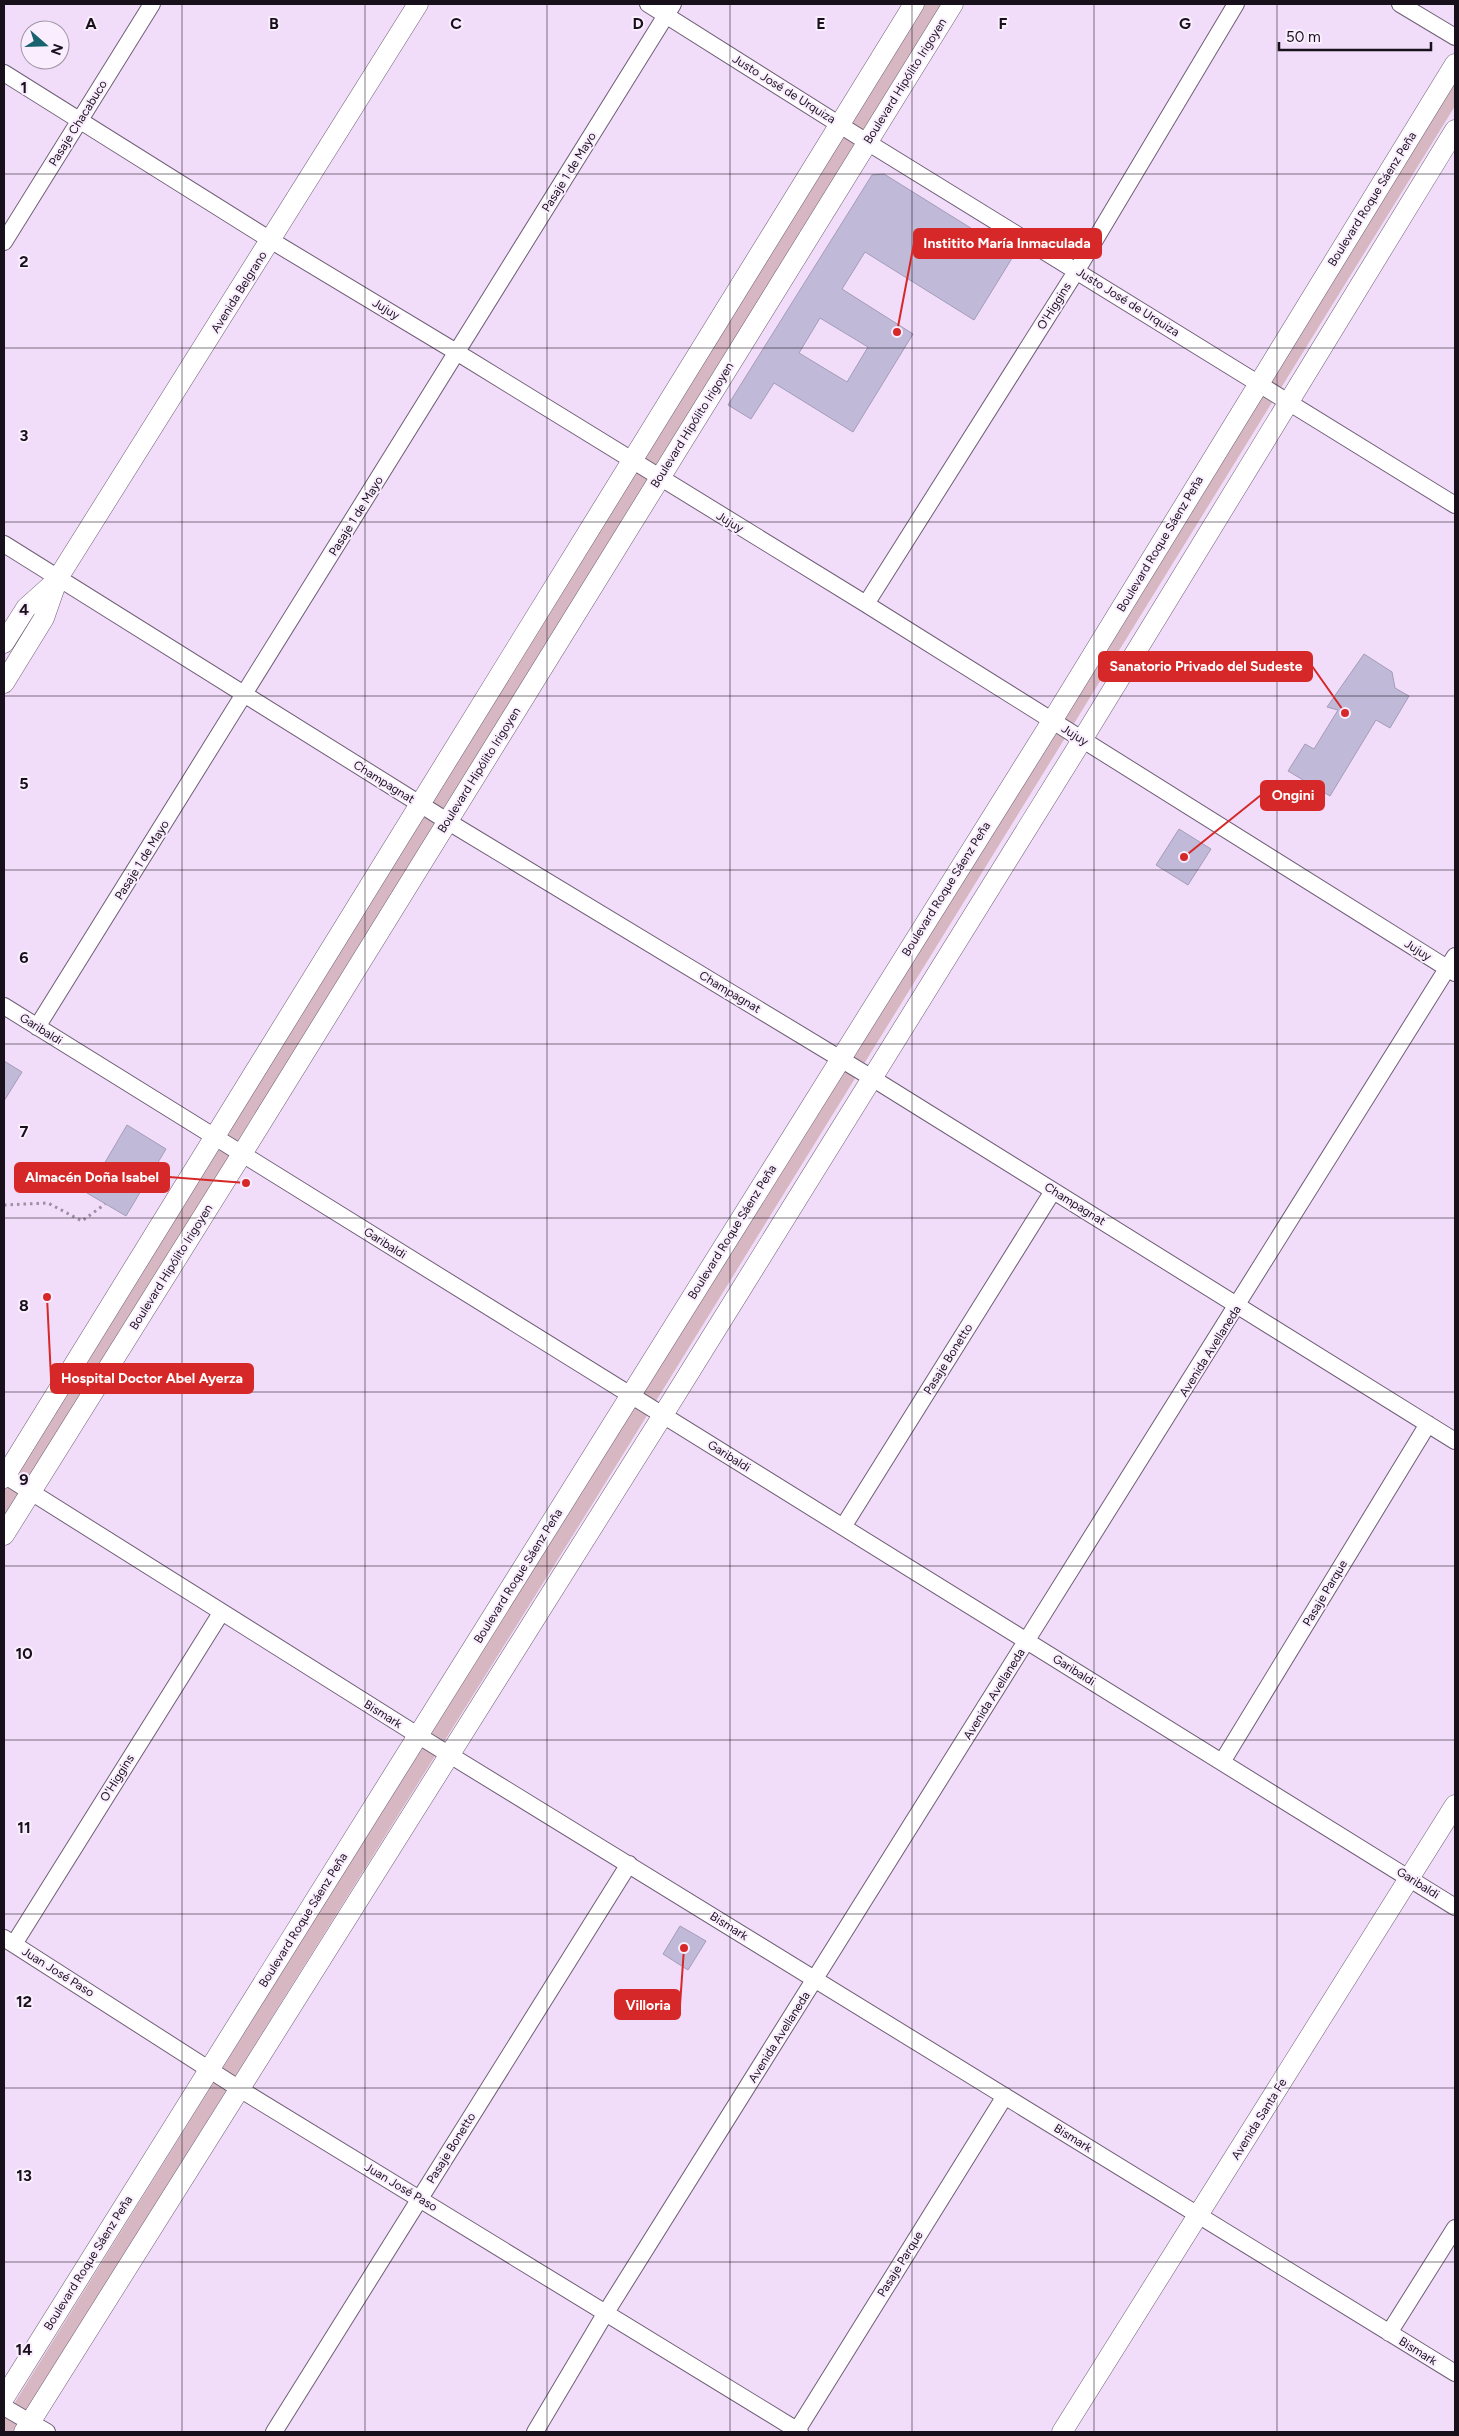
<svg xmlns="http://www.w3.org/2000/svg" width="1459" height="2436" viewBox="0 0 1459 2436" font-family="Figtree,sans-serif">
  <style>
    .green { fill: #d7b8c2 }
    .building { fill: #c0b9d7; stroke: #a39cba; fill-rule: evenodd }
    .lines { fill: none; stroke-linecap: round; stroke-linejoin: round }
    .minor-casing { stroke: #705f77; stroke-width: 18 }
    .tertiary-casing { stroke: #705f77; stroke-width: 21 }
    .path { stroke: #9d8ea3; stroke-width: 3; stroke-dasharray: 2.5 4; stroke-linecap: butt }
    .minor { stroke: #fff; stroke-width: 16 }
    .tertiary { stroke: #fff; stroke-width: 20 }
    .grid { fill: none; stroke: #18111b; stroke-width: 1; stroke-opacity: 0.55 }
    .labels { text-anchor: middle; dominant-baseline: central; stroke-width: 4; stroke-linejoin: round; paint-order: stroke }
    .street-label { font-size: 12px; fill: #18111b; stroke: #f9edfe }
    .grid-label { font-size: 16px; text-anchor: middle; font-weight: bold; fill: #18111b; stroke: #f9edfe; stroke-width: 4; stroke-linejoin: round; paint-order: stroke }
    .leader { fill: none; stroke: #d62828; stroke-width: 2 }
    .callout-dot { fill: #d62828; stroke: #f9edfe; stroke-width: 2 }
    .callout { fill: #d62828; stroke: #d62828; stroke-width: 2 }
    .callout-label { font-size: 14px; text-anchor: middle; font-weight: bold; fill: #fff }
  </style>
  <rect width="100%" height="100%" fill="#f1ddf9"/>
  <path class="green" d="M914 4H953L4 1535V1478Z
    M1455 83V106L593 1503 13 2432H4V2420Z"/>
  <path class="building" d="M884 174 1014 255 974 320 865 252 842 289 913 334 853 432 774 383 751 419 728 405 872 175ZM820 318 868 347 847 382 799 353Z
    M1364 654 1392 672 1395 688 1409 696 1390 728 1376 720 1330 796 1288 771 1305 744 1314 749 1338 710 1327 707Z
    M1179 829 1211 849 1188 885 1156 865Z
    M4 1061 22 1072 4 1101Z
    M127 1125 166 1149 126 1216 87 1193Z
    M680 1926 706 1941 688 1970 663 1954Z"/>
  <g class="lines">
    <defs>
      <path id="minor" d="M648 4 867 142 1455 505
        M1400 4 1455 37
        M4 73 272 241 458 353 866 604 1455 973
        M4 242 152 4
        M4 544 447 821 872 1078 1455 1441
        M866 604 1077 270 1236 4
        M4 1006 1455 1907
        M37 1027 673 4
        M4 1475 419 1736 1455 2373
        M843 1527 1053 1191
        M1222 1762 1428 1424
        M4 1938 238 2088 800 2432
        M14 1944 221 1613
        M1389 2333 1455 2228
        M4 2407 47 2432
        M274 2432 629 1864
        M535 2432 605 2314 1455 956
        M796 2432 1005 2096"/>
      <path id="tertiary" d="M4 643 26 608 55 582
        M4 683 44 618 58 578 418 4
        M4 1478 914 4
        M4 1535 242 1154 953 4
        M4 2398 1052 721 1455 64
        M24 2432 663 1415 1082 740 1455 130
        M1062 2432 1455 1805"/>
    </defs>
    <use href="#minor" class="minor-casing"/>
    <use href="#tertiary" class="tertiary-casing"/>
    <path class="path" d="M4 1205 48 1203 82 1221 105 1204"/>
    <use href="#minor" class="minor"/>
    <use href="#tertiary" class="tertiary"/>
  </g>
  <path class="grid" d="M182 4V2432M365 4V2432M547 4V2432M730 4V2432M912 4V2432M1094 4V2432M1277 4V2432M4 174H1455M4 348H1455M4 522H1455M4 696H1455M4 870H1455M4 1044H1455M4 1218H1455M4 1392H1455M4 1566H1455M4 1740H1455M4 1914H1455M4 2088H1455M4 2262H1455"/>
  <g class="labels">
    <g class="street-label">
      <text transform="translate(905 81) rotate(-58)">Boulevard Hipólito Irigoyen</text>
      <text transform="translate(784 89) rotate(32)">Justo José de Urquiza</text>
      <text transform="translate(78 123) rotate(-58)">Pasaje Chacabuco</text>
      <text transform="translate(569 172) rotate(-58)">Pasaje 1 de Mayo</text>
      <text transform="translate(1372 199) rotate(-58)">Boulevard Roque Sáenz Peña</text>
      <text transform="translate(239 292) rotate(-58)">Avenida Belgrano</text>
      <text transform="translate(1128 302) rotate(32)">Justo José de Urquiza</text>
      <text transform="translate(1054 306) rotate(-58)">O'Higgins</text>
      <text transform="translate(386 309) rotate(31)">Jujuy</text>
      <text transform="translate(692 425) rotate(-58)">Boulevard Hipólito Irigoyen</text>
      <text transform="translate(356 516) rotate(-58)">Pasaje 1 de Mayo</text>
      <text transform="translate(730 522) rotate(31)">Jujuy</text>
      <text transform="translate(1160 544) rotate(-59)">Boulevard Roque Sáenz Peña</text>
      <text transform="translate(1075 735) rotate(32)">Jujuy</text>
      <text transform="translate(479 770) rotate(-58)">Boulevard Hipólito Irigoyen</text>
      <text transform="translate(384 782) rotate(32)">Champagnat</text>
      <text transform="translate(142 860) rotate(-58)">Pasaje 1 de Mayo</text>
      <text transform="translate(946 889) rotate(-58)">Boulevard Roque Sáenz Peña</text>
      <text transform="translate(1418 950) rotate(32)">Jujuy</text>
      <text transform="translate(730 992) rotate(31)">Champagnat</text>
      <text transform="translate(41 1029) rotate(32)">Garibaldi</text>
      <text transform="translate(1075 1204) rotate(32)">Champagnat</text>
      <text transform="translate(732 1232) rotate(-58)">Boulevard Roque Sáenz Peña</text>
      <text transform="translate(385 1243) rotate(32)">Garibaldi</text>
      <text transform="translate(171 1267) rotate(-58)">Boulevard Hipólito Irigoyen</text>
      <text transform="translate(1210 1351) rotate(-58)">Avenida Avellaneda</text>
      <text transform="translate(948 1359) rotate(-58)">Pasaje Bonetto</text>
      <text transform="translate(729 1456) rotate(32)">Garibaldi</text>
      <text transform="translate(518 1576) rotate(-58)">Boulevard Roque Sáenz Peña</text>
      <text transform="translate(1325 1593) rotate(-59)">Pasaje Parque</text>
      <text transform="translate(1074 1670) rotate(32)">Garibaldi</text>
      <text transform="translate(994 1694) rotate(-58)">Avenida Avellaneda</text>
      <text transform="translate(383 1714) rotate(32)">Bismark</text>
      <text transform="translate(117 1778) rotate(-58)">O'Higgins</text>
      <text transform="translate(1418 1883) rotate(32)">Garibaldi</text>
      <text transform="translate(303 1920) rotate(-58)">Boulevard Roque Sáenz Peña</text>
      <text transform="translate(729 1926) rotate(32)">Bismark</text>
      <text transform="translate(58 1972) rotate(32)">Juan José Paso</text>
      <text transform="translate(779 2037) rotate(-58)">Avenida Avellaneda</text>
      <text transform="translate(1259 2119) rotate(-58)">Avenida Santa Fe</text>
      <text transform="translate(1073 2138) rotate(32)">Bismark</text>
      <text transform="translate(451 2148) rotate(-58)">Pasaje Bonetto</text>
      <text transform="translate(401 2187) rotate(31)">Juan José Paso</text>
      <text transform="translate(88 2263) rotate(-58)">Boulevard Roque Sáenz Peña</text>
      <text transform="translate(900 2264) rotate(-58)">Pasaje Parque</text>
      <text transform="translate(1418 2351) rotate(32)">Bismark</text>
    </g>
  </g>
  <g class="grid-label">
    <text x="91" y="29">A</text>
    <text x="274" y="29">B</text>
    <text x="456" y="29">C</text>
    <text x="638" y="29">D</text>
    <text x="821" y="29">E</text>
    <text x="1003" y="29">F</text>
    <text x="1185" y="29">G</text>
    <text x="24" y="93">1</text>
    <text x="24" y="267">2</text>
    <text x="24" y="441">3</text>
    <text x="24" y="615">4</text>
    <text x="24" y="789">5</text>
    <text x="24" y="963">6</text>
    <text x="24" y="1137">7</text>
    <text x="24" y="1311">8</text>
    <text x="24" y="1485">9</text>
    <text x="24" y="1659">10</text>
    <text x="24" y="1833">11</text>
    <text x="24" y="2007">12</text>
    <text x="24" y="2181">13</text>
    <text x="24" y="2355">14</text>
  </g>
  <path class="leader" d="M897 332L914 243M1345 713L1312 666M1184 857L1261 795M246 1183L169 1177M47 1297L51 1378M684 1948L680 2005"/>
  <g class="callout-dot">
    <circle cx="897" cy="332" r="5"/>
    <circle cx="1345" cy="713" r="5"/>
    <circle cx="1184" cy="857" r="5"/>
    <circle cx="246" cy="1183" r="5"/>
    <circle cx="47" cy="1297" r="5"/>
    <circle cx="684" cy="1948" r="5"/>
  </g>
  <g class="callout">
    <rect x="914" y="229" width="187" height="29" rx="5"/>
    <rect x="1099" y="652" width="213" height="29" rx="5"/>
    <rect x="1261" y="781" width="63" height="29" rx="5"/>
    <rect x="15" y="1163" width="154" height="29" rx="5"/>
    <rect x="51" y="1364" width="202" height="29" rx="5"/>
    <rect x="615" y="1990" width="65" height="29" rx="5"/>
  </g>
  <g class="callout-label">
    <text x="1007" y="248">Institito María Inmaculada</text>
    <text x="1206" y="671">Sanatorio Privado del Sudeste</text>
    <text x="1293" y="800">Ongini</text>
    <text x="92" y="1182">Almacén Doña Isabel</text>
    <text x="152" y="1383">Hospital Doctor Abel Ayerza</text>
    <text x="648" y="2010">Villoria</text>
  </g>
  <rect width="1459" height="2436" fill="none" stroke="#18111b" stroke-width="10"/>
  <g transform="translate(45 45) rotate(110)"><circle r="24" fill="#f9edfe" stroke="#9f95a3"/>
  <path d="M0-4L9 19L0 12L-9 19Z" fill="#18626f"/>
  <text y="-8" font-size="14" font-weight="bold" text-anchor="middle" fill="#18111b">N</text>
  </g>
  <path d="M1279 42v8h152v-8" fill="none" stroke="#18111b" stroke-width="2.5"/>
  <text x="1286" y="42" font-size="15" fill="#18111b" stroke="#f9edfe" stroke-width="4" paint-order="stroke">50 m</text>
</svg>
